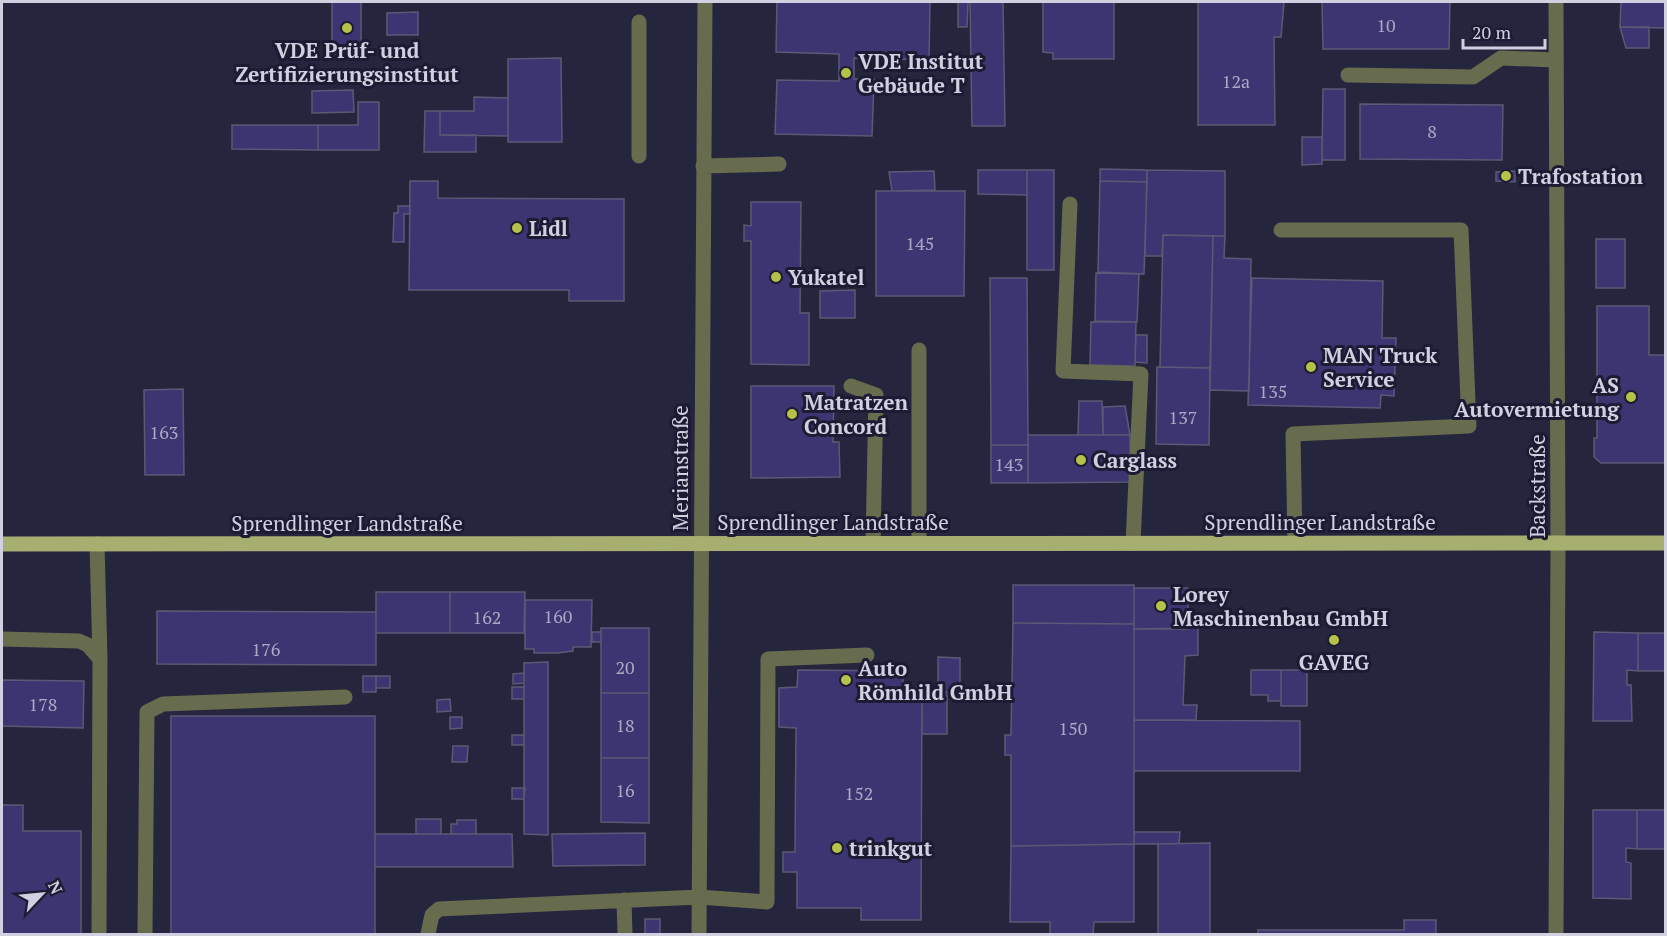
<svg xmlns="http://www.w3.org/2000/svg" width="1667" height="936" viewBox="0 0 1667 936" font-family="'PT Serif',serif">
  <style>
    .building { fill: #3c3571; stroke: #5b5a76; stroke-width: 1.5 }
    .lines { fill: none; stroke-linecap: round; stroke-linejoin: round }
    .minor { stroke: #676c4e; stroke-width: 15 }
    .major { stroke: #a7af70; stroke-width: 15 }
    .poi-dot { fill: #b5c249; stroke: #1d1b33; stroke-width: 2 }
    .labels { text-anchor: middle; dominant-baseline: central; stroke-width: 6; stroke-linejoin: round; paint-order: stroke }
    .number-label { font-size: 18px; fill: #aba9c4 }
    .poi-label { font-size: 21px; font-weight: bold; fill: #d0d0e0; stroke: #1d1b33; text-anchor: start }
    .street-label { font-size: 21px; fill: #d0d0e0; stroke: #1d1b33 }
  </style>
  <rect width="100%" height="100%" fill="#26253e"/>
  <path class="building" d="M332 2H361V55L332 54Z
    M777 2H930L929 60 854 58V79H874L872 136 775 134 777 80 839 81V54L776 52Z
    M958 2H968L967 27H958Z
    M970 2H1003L1005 126H972Z
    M1043 2H1114V59H1053V53L1043 52Z
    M1198 2H1284L1281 37H1274L1275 125H1198Z
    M1322 2H1450L1449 49H1323Z
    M1621 2H1666V28L1620 27Z
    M418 12V35H387V13Z
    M1620 27H1649V48H1626Z
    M561 58 562 142H508V59Z
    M1323 89H1345V160H1322Z
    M353 90 354 112 312 113V91Z
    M474 97 508 98V136L440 135V111H474Z
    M358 102H379V150H318V125H358Z
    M1360 104 1503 105 1502 160 1360 159Z
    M425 111H440V135H476V152H424Z
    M232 125H318V150L232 149Z
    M1302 137H1322V164L1302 165Z
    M1100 169 1147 170V182L1100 181Z
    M978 170H1027V195L978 194Z
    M1027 170H1054V270H1027Z
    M1147 170 1225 171V236L1163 235 1162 256H1145Z
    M934 171 935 190 892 191 889 172Z
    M1515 171V182L1496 181V172Z
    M410 181H438V198L624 199V301H569V290H409Z
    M1100 181 1147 182 1144 274 1098 272Z
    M876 191H965L964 296H876Z
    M751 202H801L800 313H809V365L751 364V241H744V225L751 226Z
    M398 206H410V214H404V242H393L394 213H398Z
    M1163 235 1213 236 1210 368 1160 367Z
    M1213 236H1225L1224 258 1251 259 1249 391 1210 390Z
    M1596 239H1625V288H1596Z
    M1096 273 1139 274 1137 322 1095 321Z
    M990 278H1027L1028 445H991Z
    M1252 278 1383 281 1382 338H1396L1394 396 1381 395 1380 408 1248 405Z
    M855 290V318H820V291Z
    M1597 306H1649V355H1666V463H1601L1594 457V438H1597Z
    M1091 322H1136L1135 366 1090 365Z
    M1136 335H1147V363L1135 362Z
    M1157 367 1210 368 1209 445 1156 444Z
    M751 386H834L833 442H839L840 477 751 478Z
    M183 389 184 475H145L144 390Z
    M1079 401H1102L1103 435H1078Z
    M1125 406 1130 435H1103V407Z
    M1028 435H1130L1131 482 1028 483Z
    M991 445H1028V483H991Z
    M1013 585H1134V624L1013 623Z
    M1134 588H1188V629H1134Z
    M376 592H450V633H376Z
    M450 592H525L524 633H450Z
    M525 600H592L591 647H573V651L557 653H534V649H525Z
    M157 611 376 612V665L157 664Z
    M1013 623 1134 624V844L1011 846V755H1005V735H1011Z
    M601 628H649V693H601Z
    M1198 628V655L1185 656 1183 705H1197L1196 720H1134V629Z
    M592 632H601V642H592Z
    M1594 632 1638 633V671L1627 670V685H1631L1632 721H1593Z
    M1638 633H1666V671H1638Z
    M938 657 960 658V692H938Z
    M548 662V835L524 834V663Z
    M798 670 903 671V687H922L921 920H861V908H797V872H783V852H795L796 728 779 727V688L797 687Z
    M1251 670H1281V701H1268V695H1251Z
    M1281 670H1307V706H1281Z
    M524 673V683L513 684V674Z
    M363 676H376V692H363Z
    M376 676H390V688H376Z
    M2 680 84 681 83 728 2 726Z
    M512 687H524V699H512Z
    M922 692H947V734H922Z
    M601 693H649V758H601Z
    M450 699 451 711 437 712V700Z
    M171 716H375V934H171Z
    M450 717H462V728L450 729Z
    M1134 720 1300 721V771H1134Z
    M512 735H524V745H512Z
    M453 746H468L467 762H452Z
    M601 758H649V823L601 822Z
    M512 788H525L524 799H512Z
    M2 805H23V831H81V934H2Z
    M1593 810H1637V849L1626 848V862L1631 863V899L1593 898Z
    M1637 810H1666V849H1637Z
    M416 819H441V834H416Z
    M457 820H476V834H451V824H457Z
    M1134 832H1180L1179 844H1134Z
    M645 833V865L553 866 552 834Z
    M375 834H512L513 867H375Z
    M1210 843V934H1158V844Z
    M1134 844V922H1094L1093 934H1050V922H1010L1011 846Z
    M645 919H660V934H645Z
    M1404 920H1436V934H1258V930H1404Z"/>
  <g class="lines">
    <path class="minor" d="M1348 75 1473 77 1501 58 1556 60
      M639 156V22
      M703 166 779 164
      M1070 204 1063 371 1141 374 1133 543
      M1281 230H1461L1469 426 1293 434 1295 543
      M851 386 876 395 873 543
      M919 543V350
      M97 544 100 659
      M2 639 79 641 88 645 100 659 99 934
      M624 900 625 934
      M145 934 147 712 163 704 345 697
      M428 934 432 915 439 909 699 897 767 902 768 659 867 655
      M699 934 705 2
      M1556 934 1558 543 1556 2"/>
    <path class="major" d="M2 544 1666 543"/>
  </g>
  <g class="poi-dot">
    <circle cx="347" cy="28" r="6"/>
    <circle cx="846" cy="73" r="6"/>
    <circle cx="1506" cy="176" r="6"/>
    <circle cx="517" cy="228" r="6"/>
    <circle cx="776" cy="277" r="6"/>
    <circle cx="1311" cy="367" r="6"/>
    <circle cx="1631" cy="397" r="6"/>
    <circle cx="792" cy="414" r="6"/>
    <circle cx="1081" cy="460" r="6"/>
    <circle cx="1161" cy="606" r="6"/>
    <circle cx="1334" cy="640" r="6"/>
    <circle cx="846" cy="680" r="6"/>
    <circle cx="837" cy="848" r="6"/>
  </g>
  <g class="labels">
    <g class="number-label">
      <text x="1386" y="25">10</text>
      <text x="1236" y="81">12a</text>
      <text x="1432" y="131">8</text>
      <text x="920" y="243">145</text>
      <text x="1273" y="391">135</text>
      <text x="1183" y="417">137</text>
      <text x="164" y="432">163</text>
      <text x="1009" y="464">143</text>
      <text x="558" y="616">160</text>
      <text x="487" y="617">162</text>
      <text x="266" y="649">176</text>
      <text x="625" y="667">20</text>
      <text x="43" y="704">178</text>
      <text x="625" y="725">18</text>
      <text x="1073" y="728">150</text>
      <text x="625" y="790">16</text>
      <text x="859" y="793">152</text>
    </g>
    <g class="poi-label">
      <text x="347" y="50" text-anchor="middle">VDE Prüf- und<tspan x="347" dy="24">Zertifizierungsinstitut</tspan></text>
      <text x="858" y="61">VDE Institut<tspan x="858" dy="24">Gebäude T</tspan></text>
      <text x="1518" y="176">Trafostation</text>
      <text x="529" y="228">Lidl</text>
      <text x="788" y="277">Yukatel</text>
      <text x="1323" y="355">MAN Truck<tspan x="1323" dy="24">Service</tspan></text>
      <text x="1619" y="385" text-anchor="end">AS<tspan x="1619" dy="24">Autovermietung</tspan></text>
      <text x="804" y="402">Matratzen<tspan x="804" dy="24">Concord</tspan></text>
      <text x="1093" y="460">Carglass</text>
      <text x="1173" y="594">Lorey<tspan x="1173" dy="24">Maschinenbau GmbH</tspan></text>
      <text x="1334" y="662" text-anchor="middle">GAVEG</text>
      <text x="858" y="668">Auto<tspan x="858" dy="24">Römhild GmbH</tspan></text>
      <text x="849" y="848">trinkgut</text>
    </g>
    <g class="street-label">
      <text transform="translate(680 468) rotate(-90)">Merianstraße</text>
      <text transform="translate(1537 486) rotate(-90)">Backstraße</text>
      <text x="833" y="522">Sprendlinger Landstraße</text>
      <text x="1320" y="522">Sprendlinger Landstraße</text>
      <text x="347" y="523">Sprendlinger Landstraße</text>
    </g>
  </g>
  <rect width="1667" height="936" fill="none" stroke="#d0d0e0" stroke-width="6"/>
  <g transform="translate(42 894) rotate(64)" stroke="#1d1b33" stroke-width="4.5" paint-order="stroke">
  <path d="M0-4.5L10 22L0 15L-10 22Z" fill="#d0d0e0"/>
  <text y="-9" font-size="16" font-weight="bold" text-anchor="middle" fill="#d0d0e0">N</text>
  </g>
  <path d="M1463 39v9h82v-9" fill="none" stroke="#d0d0e0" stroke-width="3"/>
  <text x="1472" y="39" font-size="18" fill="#d0d0e0" stroke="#1d1b33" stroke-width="4.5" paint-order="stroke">20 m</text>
</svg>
